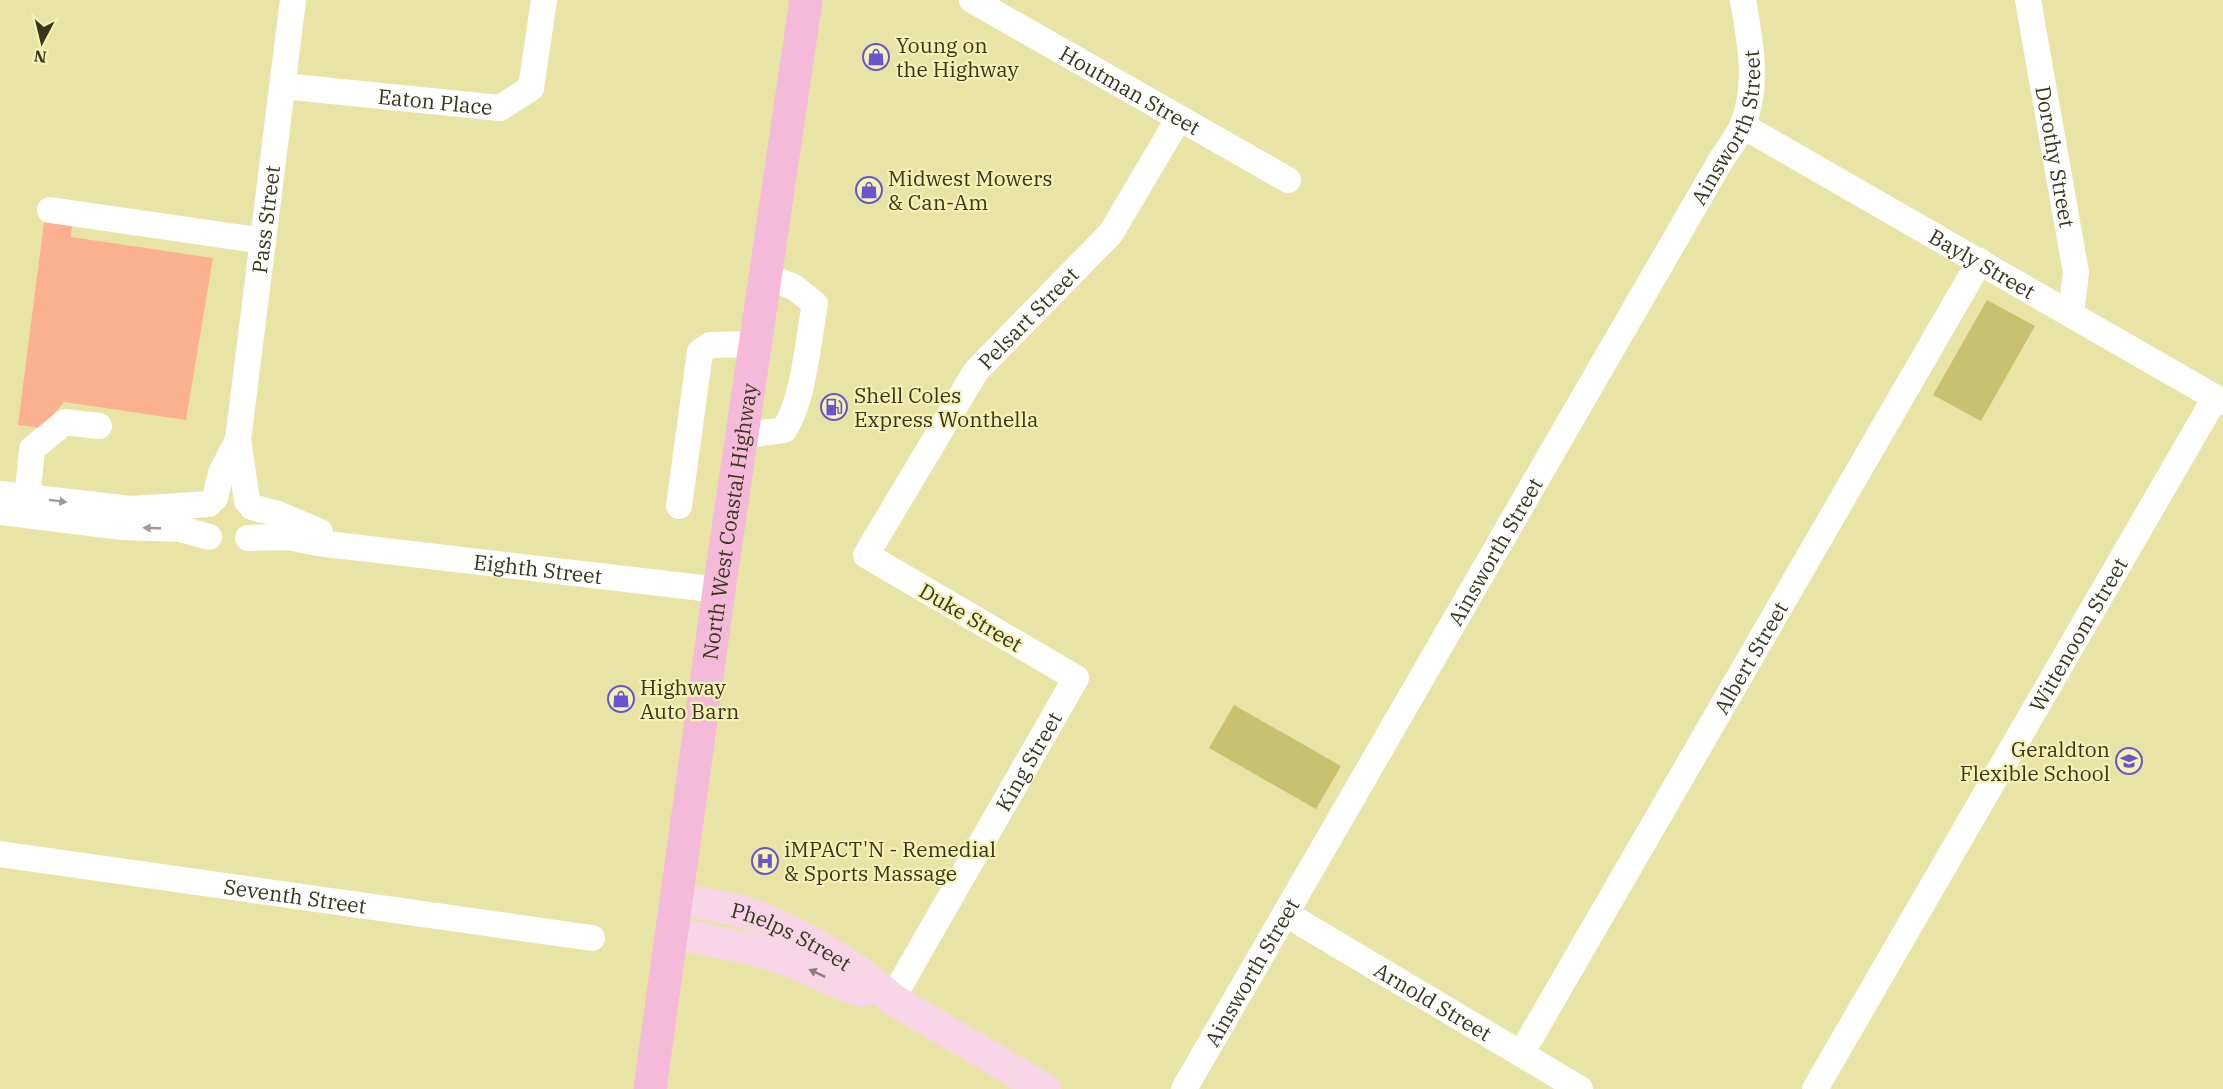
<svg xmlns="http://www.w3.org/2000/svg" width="2223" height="1089" viewBox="0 0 2223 1089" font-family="'IBM Plex Serif',serif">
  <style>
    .green { fill: #fbb190 }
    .water { fill: #c7c170 }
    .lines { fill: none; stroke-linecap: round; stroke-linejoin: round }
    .minor { stroke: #fff; stroke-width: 26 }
    .major { stroke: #f9d5e8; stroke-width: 32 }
    .highway { stroke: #f5b9d9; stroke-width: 33 }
    .oneway { fill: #9c9b8e }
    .oneway2 { fill: #8f7e79 }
    .labels { text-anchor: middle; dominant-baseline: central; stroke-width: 4.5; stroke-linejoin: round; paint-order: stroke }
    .poi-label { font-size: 21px; fill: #38371e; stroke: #f5f2b3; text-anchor: start }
    .street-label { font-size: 21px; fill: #38371e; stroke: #f5f2b3 }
  </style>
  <rect width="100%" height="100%" fill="#e8e4a6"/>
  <path class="green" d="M44 222 72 226 71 237 213 258 186 420 64 402 42 428 18 425Z"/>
  <path class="water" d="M1987 300 2035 326 1981 421 1933 395Z
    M1234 705 1341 766 1316 809 1209 748Z"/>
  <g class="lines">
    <g class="minor">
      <path id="s1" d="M972 0 1288 180"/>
      <path id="s2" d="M2028 0 2076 273 2071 314"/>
      <path id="s3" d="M282 86 500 108 531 88 544 0"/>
      <path id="s4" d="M1743 126 2223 402"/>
      <path d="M50 210 263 241"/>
      <path d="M742 436 784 430C804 400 808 340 815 304L794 287 765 276"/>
      <path d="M0 494 131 509 209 504"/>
      <path d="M215 498 221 473 238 440"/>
      <path id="s5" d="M247 501 238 440 293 0"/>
      <path d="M679 506 700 352 710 345 755 344"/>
      <path d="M252 507 278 514 320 532"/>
      <path d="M0 512 122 527 181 529 209 537"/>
      <path d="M26 512 32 449 65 422 99 426"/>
      <path id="s6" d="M248 538 288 537 318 543 719 590"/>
      <path id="s7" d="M0 854 592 938"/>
      <path id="s8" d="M1286 914 1580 1089"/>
      <path id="s9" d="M892 999 1076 678 866 555 976 371 1111 233 1179 118"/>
      <path id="s10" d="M1521 1054 1980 261"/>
      <path id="s11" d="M1184 1089 1721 160C1728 149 1738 137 1743 124 1759 83 1750 42 1743 0"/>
      <path id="s12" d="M1815 1089 2215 398"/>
    </g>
    <g class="major">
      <path id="s13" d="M676 899C706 904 738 908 766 920 810 940 857 966 892 999L1045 1089"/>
      <path d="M671 933C713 941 757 948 797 964 819 973 839 986 862 991"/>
    </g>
    <path class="highway" id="s14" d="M650 1089 719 590 806 0"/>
  </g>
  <defs><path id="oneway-solid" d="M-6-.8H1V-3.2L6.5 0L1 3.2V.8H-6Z" transform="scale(1.5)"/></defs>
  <g class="oneway">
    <use href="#oneway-solid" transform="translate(58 501) rotate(7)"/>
    <use href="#oneway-solid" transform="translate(152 528) rotate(-178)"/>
  </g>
  <use class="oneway2" href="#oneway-solid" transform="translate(817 973) rotate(-155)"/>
  <defs>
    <symbol id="shop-ring" viewBox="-11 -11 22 22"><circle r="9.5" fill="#f5f2b3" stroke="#6856cf" stroke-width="1.5"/><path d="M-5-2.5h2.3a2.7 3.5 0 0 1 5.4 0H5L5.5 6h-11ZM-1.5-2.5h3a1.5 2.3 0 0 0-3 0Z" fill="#6856cf"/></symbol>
    <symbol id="fuel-ring" viewBox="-11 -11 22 22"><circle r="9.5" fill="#f5f2b3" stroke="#6856cf" stroke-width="1.5"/><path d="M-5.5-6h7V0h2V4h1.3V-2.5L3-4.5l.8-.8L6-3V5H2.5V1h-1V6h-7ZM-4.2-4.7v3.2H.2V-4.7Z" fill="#6856cf"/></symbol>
    <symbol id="school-ring" viewBox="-11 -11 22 22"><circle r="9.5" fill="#f5f2b3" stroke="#6856cf" stroke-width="1.5"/><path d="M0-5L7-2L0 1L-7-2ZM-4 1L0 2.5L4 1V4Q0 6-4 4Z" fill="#6856cf"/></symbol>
    <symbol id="hospital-ring" viewBox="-11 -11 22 22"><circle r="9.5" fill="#f5f2b3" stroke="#6856cf" stroke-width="1.5"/><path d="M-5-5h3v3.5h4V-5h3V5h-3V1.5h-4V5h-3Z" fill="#6856cf"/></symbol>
  </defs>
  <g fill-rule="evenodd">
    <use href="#shop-ring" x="861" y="42" width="30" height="30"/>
    <use href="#shop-ring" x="854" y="175" width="30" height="30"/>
    <use href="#fuel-ring" x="819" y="392" width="30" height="30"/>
    <use href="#shop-ring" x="606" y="684" width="30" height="30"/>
    <use href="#school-ring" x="2114" y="746" width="30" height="30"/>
    <use href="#hospital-ring" x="750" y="846" width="30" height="30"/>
  </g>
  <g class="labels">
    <g class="poi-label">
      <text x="896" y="45">Young on<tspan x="896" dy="24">the Highway</tspan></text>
      <text x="888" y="178">Midwest Mowers<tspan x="888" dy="24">&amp; Can-Am</tspan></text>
      <text x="854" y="395">Shell Coles<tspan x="854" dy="24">Express Wonthella</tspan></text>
      <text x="640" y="687">Highway<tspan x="640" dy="24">Auto Barn</tspan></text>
      <text x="2110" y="749" text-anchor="end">Geraldton<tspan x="2110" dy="24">Flexible School</tspan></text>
      <text x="784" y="849">iMPACT'N - Remedial<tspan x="784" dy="24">&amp; Sports Massage</tspan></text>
    </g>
    <g class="street-label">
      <text stroke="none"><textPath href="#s1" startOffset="182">Houtman Street</textPath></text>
      <text stroke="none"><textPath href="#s3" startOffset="154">Eaton Place</textPath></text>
      <text stroke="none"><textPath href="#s11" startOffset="1107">Ainsworth Street</textPath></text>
      <text stroke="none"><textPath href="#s2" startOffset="159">Dorothy Street</textPath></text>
      <text stroke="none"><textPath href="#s5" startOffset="284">Pass Street</textPath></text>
      <text stroke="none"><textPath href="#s4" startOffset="276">Bayly Street</textPath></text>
      <text stroke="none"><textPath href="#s9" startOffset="902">Pelsart Street</textPath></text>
      <text stroke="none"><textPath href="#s14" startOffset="573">North West Coastal Highway</textPath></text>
      <text stroke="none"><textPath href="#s11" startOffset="621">Ainsworth Street</textPath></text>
      <text stroke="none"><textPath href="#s6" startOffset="292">Eighth Street</textPath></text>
      <text transform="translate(971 617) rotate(30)">Duke Street</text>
      <text stroke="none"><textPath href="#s12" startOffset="525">Wittenoom Street</textPath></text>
      <text stroke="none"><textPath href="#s10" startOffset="458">Albert Street</textPath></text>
      <text stroke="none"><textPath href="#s9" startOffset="274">King Street</textPath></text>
      <text stroke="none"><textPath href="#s7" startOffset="298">Seventh Street</textPath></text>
      <text stroke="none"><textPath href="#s13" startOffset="122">Phelps Street</textPath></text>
      <text stroke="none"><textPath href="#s11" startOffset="135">Ainsworth Street</textPath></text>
      <text stroke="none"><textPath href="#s8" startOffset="171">Arnold Street</textPath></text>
    </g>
  </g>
  <g transform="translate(42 42) rotate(187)" stroke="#f5f2b3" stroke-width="4.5" paint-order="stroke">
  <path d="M0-4.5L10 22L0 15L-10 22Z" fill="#38371e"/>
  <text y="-9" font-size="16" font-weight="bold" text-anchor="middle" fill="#38371e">N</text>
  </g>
</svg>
